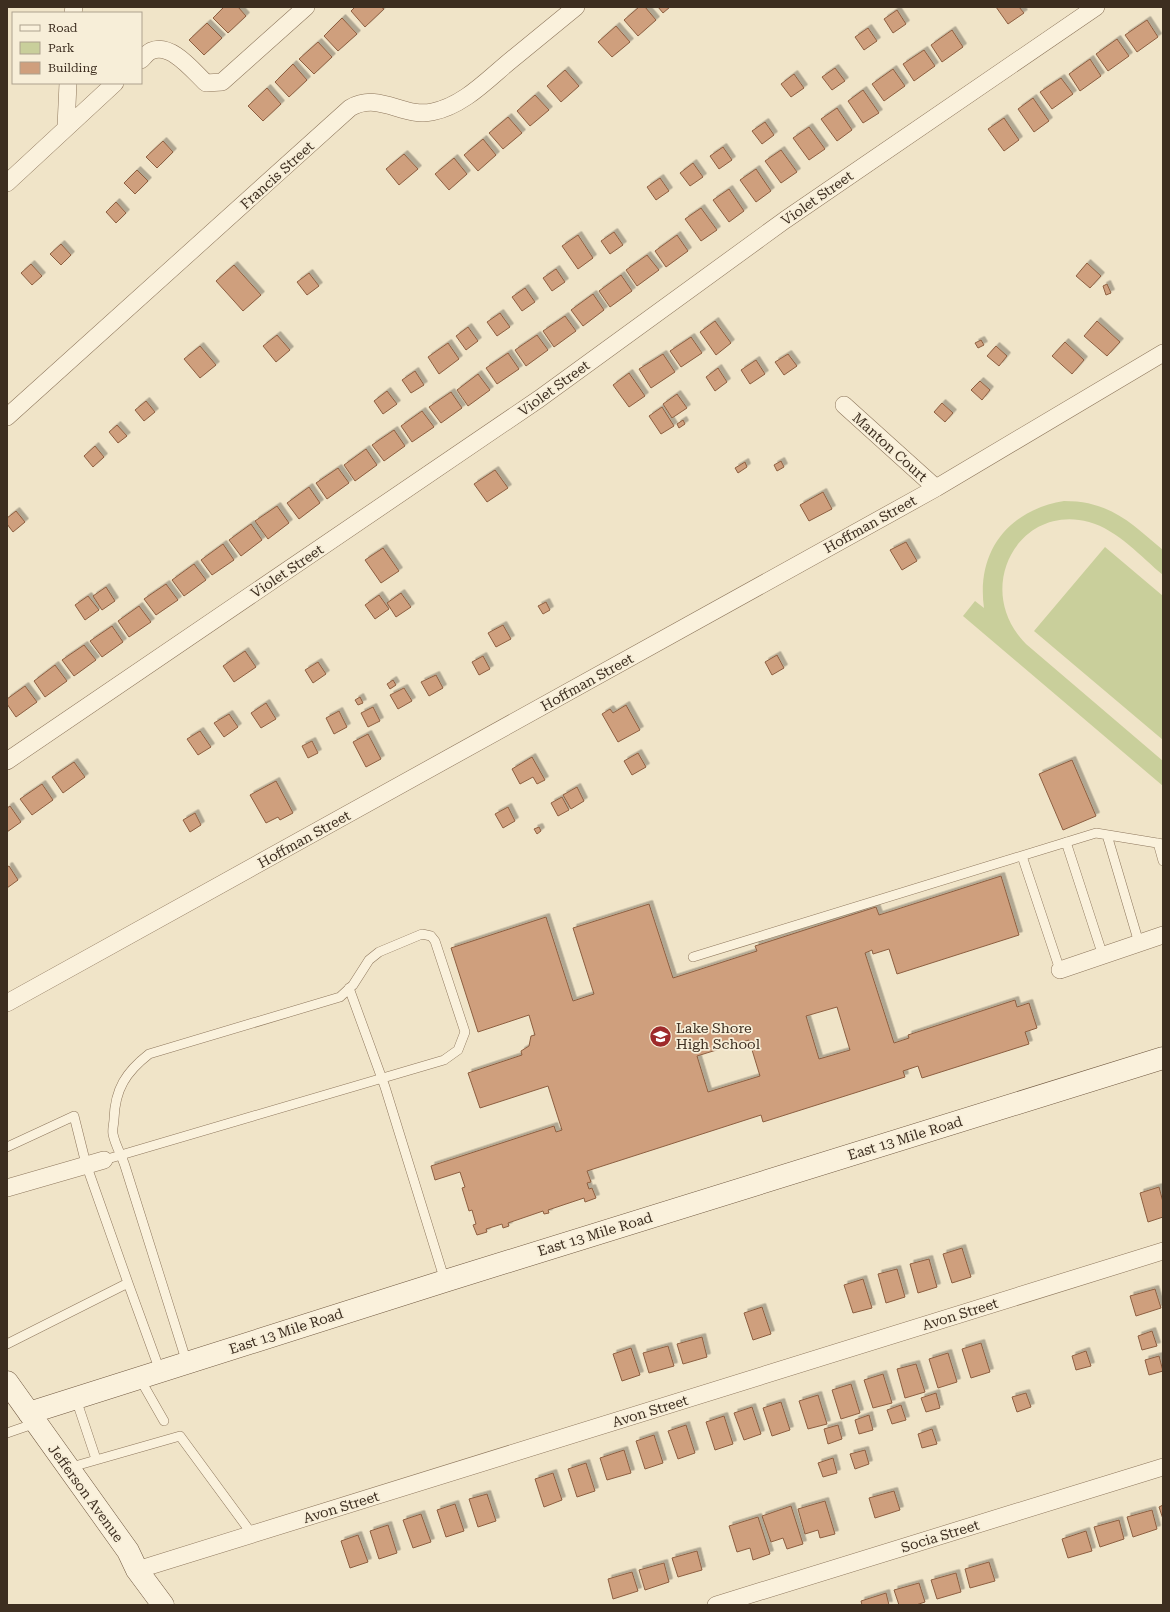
<svg xmlns="http://www.w3.org/2000/svg" width="1170" height="1612" viewBox="0 0 1170 1612" font-family="'Roboto Serif',serif">
  <style>
    .green { fill: #c9cf9b }
    .building { fill: #cf9f7d; stroke: #8d5f41; fill-rule: evenodd; filter: url(#shadow) }
    .lines { fill: none; stroke-linecap: round; stroke-linejoin: round }
    .service-casing { stroke: #8d765c; stroke-width: 10 }
    .minor-casing { stroke: #8d765c; stroke-width: 18 }
    .secondary-casing { stroke: #6f573f; stroke-width: 23 }
    .service { stroke: #faf1dc; stroke-width: 9 }
    .minor { stroke: #faf1dc; stroke-width: 17 }
    .secondary { stroke: #faf1dc; stroke-width: 22 }
    .labels { text-anchor: middle; dominant-baseline: central; stroke-width: 3.5; stroke-linejoin: round; paint-order: stroke }
    .street-label { font-size: 14px; fill: #3d2e20; stroke: #f7eed8 }
    .poi-label { font-size: 14px; fill: #3d2e20; stroke: #f7eed8; text-anchor: start }
  </style>
  <defs>
    <filter id="shadow"><feDropShadow dx="3.5" dy="-3.5" stdDeviation="0" flood-color="#0004"/></filter>
  </defs>
  <rect width="100%" height="100%" fill="#f0e4c8"/>
  <path class="green" d="M1064 501C1110 501 1131 523 1163 550V575C1141 557 1118 530 1089 522 1018 503 972 590 1026 644L1163 761V786L963 616 975 601 984 608C976 551 1009 510 1064 501Z
    M1105 547 1163 596V740L1034 631Z"/>
  <path class="building" d="M224 7H238L246 16 228 33 213 18Z
    M355 7H381L384 9 365 27 351 11Z
    M639 7H645L656 20 638 36 624 20Z
    M658 7H670L663 13Z
    M996 7H1019L1024 13 1008 24Z
    M897 10 906 24 893 33 884 19Z
    M342 18 357 34 338 51 324 36Z
    M1147 20 1158 37 1137 52 1125 35Z
    M207 23 222 38 204 55 189 40Z
    M616 26 630 42 612 57 598 42Z
    M868 28 877 41 864 50 855 37Z
    M952 30 963 47 942 62 931 45Z
    M1117 39 1129 56 1108 71 1096 54Z
    M318 42 332 57 314 74 299 59Z
    M924 50 935 66 914 81 903 64Z
    M1090 59 1101 76 1080 91 1069 74Z
    M293 64 307 80 289 97 275 82Z
    M835 68 845 81 832 90 822 77Z
    M893 69 905 86 884 101 872 84Z
    M565 70 579 86 561 102 547 86Z
    M794 74 804 88 791 97 781 84Z
    M1061 78 1073 94 1052 109 1040 92Z
    M267 88 281 104 263 121 248 106Z
    M863 90 879 113 863 123 848 101Z
    M535 95 549 110 530 126 517 111Z
    M1033 98 1049 121 1034 132 1018 109Z
    M837 108 852 130 837 141 821 119Z
    M508 117 522 133 503 149 489 133Z
    M1004 118 1019 140 1004 151 988 129Z
    M765 122 774 135 762 144 752 131Z
    M809 127 825 149 809 160 793 138Z
    M483 139 496 155 478 171 464 155Z
    M163 141 173 152 157 168 146 157Z
    M723 147 732 160 719 169 710 156Z
    M781 150 797 172 781 183 765 161Z
    M404 154 418 169 399 185 386 169Z
    M454 158 467 174 449 190 435 174Z
    M693 163 703 177 690 186 680 173Z
    M756 169 771 191 756 202 740 180Z
    M137 170 148 181 135 194 124 183Z
    M660 178 669 191 656 200 647 187Z
    M729 189 744 211 729 222 713 200Z
    M116 202 126 213 116 223 106 212Z
    M701 208 717 230 701 241 685 219Z
    M614 232 623 245 610 254 601 241Z
    M578 235 593 258 578 269 562 246Z
    M677 235 688 251 666 267 655 251Z
    M61 244 71 255 61 265 50 254Z
    M647 255 659 270 637 286 626 270Z
    M1087 263 1101 276 1090 288 1076 276Z
    M31 264 42 276 32 285 21 273Z
    M234 265 261 295 243 311 216 281Z
    M556 269 565 282 552 291 543 278Z
    M309 273 319 286 307 295 297 282Z
    M621 275 632 291 610 307 599 291Z
    M1107 284 1111 293 1106 295 1103 286Z
    M525 288 535 302 522 311 512 297Z
    M593 294 604 310 583 326 571 310Z
    M500 313 510 327 497 336 487 322Z
    M565 316 576 331 554 347 543 331Z
    M715 321 731 343 716 355 700 332Z
    M1097 321 1120 342 1107 356 1084 336Z
    M468 327 478 341 466 350 456 336Z
    M277 335 290 350 276 362 263 346Z
    M537 335 548 350 526 366 515 350Z
    M691 337 702 353 681 367 670 351Z
    M981 340 984 345 978 348 975 343Z
    M1065 342 1084 360 1072 374 1052 356Z
    M448 343 459 359 439 374 428 357Z
    M200 346 216 365 200 378 184 359Z
    M996 346 1007 356 999 366 987 356Z
    M508 353 519 369 497 384 486 368Z
    M663 354 675 372 651 388 639 369Z
    M788 354 797 366 784 375 775 362Z
    M756 360 765 374 750 384 741 370Z
    M718 368 727 382 715 391 706 377Z
    M415 371 424 385 411 393 402 380Z
    M629 373 645 396 629 407 613 385Z
    M478 374 490 390 468 406 457 390Z
    M980 381 990 390 982 400 971 390Z
    M387 391 397 404 383 414 374 401Z
    M451 392 462 408 441 423 429 407Z
    M677 394 687 408 672 418 663 404Z
    M146 401 155 412 144 421 135 410Z
    M942 403 953 413 945 422 934 412Z
    M662 407 674 426 661 434 649 416Z
    M422 411 434 427 412 442 401 426Z
    M683 420 685 424 679 428 677 424Z
    M117 425 127 436 118 443 109 432Z
    M394 430 405 446 384 461 372 445Z
    M95 446 104 457 93 467 84 456Z
    M366 449 377 465 355 481 344 465Z
    M781 461 784 467 777 471 774 465Z
    M745 462 747 467 738 473 735 468Z
    M338 468 349 483 327 499 316 483Z
    M495 470 508 488 487 502 474 484Z
    M309 487 320 503 299 519 287 503Z
    M823 492 832 509 809 521 800 505Z
    M277 506 289 523 268 539 255 521Z
    M16 511 25 522 13 532 7 524V518Z
    M251 524 262 540 241 556 229 540Z
    M906 542 917 561 902 570 890 550Z
    M223 544 234 560 212 575 201 560Z
    M383 548 399 571 381 583 365 560Z
    M194 564 206 580 184 596 172 580Z
    M166 584 178 600 156 615 144 599Z
    M106 587 115 601 102 610 93 596Z
    M401 593 411 607 396 617 387 603Z
    M379 595 389 609 375 619 365 605Z
    M88 596 99 610 85 620 75 605Z
    M546 602 550 610 543 614 538 606Z
    M139 606 151 622 129 637 118 621Z
    M503 625 511 639 496 647 488 633Z
    M112 626 123 642 102 657 90 641Z
    M84 645 96 660 74 676 62 660Z
    M245 651 256 667 234 682 223 666Z
    M777 655 784 668 772 675 765 662Z
    M483 656 490 669 479 675 472 662Z
    M318 662 326 674 313 683 305 670Z
    M55 665 67 681 45 697 34 681Z
    M436 675 443 688 429 696 421 682Z
    M393 680 396 685 390 689 387 684Z
    M25 686 37 702 16 717 7 704V699Z
    M404 688 412 701 398 709 390 695Z
    M360 697 363 703 358 705 355 700Z
    M266 703 276 719 261 728 251 713Z
    M626 705 640 730 618 742 602 714 610 709 613 713Z
    M373 707 380 721 368 727 361 713Z
    M339 711 347 727 334 734 326 718Z
    M229 714 238 727 224 737 214 723Z
    M200 731 211 747 198 755 187 739Z
    M368 734 381 759 366 767 353 742Z
    M312 741 318 753 308 758 302 746Z
    M638 753 646 767 632 775 624 761Z
    M532 757 545 780 537 784 533 777 520 784 512 769Z
    M1072 760 1096 816 1063 830 1039 774Z
    M74 762 85 777 63 793 52 777Z
    M276 781 293 813 280 820 278 817 266 823 250 795Z
    M42 784 53 800 32 815 20 799Z
    M577 787 584 801 571 809 563 795Z
    M562 797 569 810 558 816 551 803Z
    M10 806 21 822 7 832V808Z
    M508 807 515 821 503 828 495 814Z
    M195 813 201 825 190 832 183 820Z
    M539 827 541 831 537 834 534 829Z
    M9 866 18 880 7 888V867Z
    M1001 876 1019 935 897 974 889 949 873 954 872 950 865 953 894 1043 909 1038 908 1035 1015 1000 1017 1007 1029 1003 1037 1028 1025 1032 1029 1044 922 1078 918 1066 903 1071 905 1077 763 1122 761 1115 587 1171 591 1182 587 1183 589 1189 592 1188 596 1198 585 1202 584 1198 548 1210 549 1213 544 1214 543 1211 508 1223 509 1226 503 1228 502 1224 486 1229 487 1232 477 1235 473 1225 476 1224 472 1210 469 1211 462 1188 465 1187 460 1172 435 1180 431 1166 554 1126 556 1132 562 1130 548 1086 480 1108 468 1073 522 1055 521 1051 529 1046 531 1036 535 1035 529 1015 478 1032 451 948 546 917 573 1001 594 994 573 928 649 904 673 978 757 951 755 946 876 907 879 915ZM837 1007 850 1050 819 1059 806 1016ZM749 1040 760 1076 708 1092 697 1056Z
    M1159 1187 1163 1202V1217L1148 1222 1140 1193Z
    M962 1248 971 1277 952 1283 943 1254Z
    M929 1259 937 1287 918 1293 910 1264Z
    M897 1269 905 1297 886 1303 878 1274Z
    M863 1279 872 1308 853 1313 844 1285Z
    M1155 1289 1161 1308 1136 1316 1130 1296Z
    M762 1307 771 1334 753 1340 744 1313Z
    M1152 1331 1157 1346 1142 1350 1138 1336Z
    M702 1337 707 1357 683 1364 677 1344Z
    M981 1343 990 1372 971 1378 962 1349Z
    M668 1346 674 1366 649 1373 643 1353Z
    M631 1348 640 1375 622 1381 613 1354Z
    M1086 1351 1091 1366 1076 1370 1072 1356Z
    M948 1353 957 1382 938 1388 929 1359Z
    M1159 1356 1163 1371 1149 1375 1145 1360Z
    M916 1364 925 1392 905 1398 897 1369Z
    M883 1374 892 1403 873 1408 864 1380Z
    M851 1384 860 1413 841 1419 832 1390Z
    M936 1393 940 1408 926 1412 921 1398Z
    M1026 1393 1031 1407 1017 1412 1012 1397Z
    M818 1395 827 1424 808 1429 799 1401Z
    M781 1402 790 1430 772 1436 763 1408Z
    M901 1405 906 1420 892 1424 887 1410Z
    M752 1407 761 1434 744 1440 734 1413Z
    M869 1415 873 1430 859 1434 855 1420Z
    M724 1416 733 1444 715 1450 706 1422Z
    M686 1425 695 1453 678 1459 668 1431Z
    M838 1425 842 1439 828 1444 824 1429Z
    M932 1429 937 1444 922 1448 918 1434Z
    M654 1435 663 1463 645 1469 636 1441Z
    M624 1450 631 1473 607 1480 600 1458Z
    M865 1450 869 1464 855 1469 850 1454Z
    M833 1458 837 1473 823 1477 818 1463Z
    M586 1463 595 1491 577 1497 568 1469Z
    M553 1473 562 1500 544 1507 535 1479Z
    M894 1491 900 1510 875 1518 869 1498Z
    M487 1494 496 1521 478 1527 469 1499Z
    M825 1501 835 1534 820 1538 818 1530 805 1534 798 1509Z
    M455 1504 464 1531 446 1537 437 1510Z
    M1163 1505V1519L1159 1507Z
    M791 1506 803 1544 787 1549 783 1538 771 1542 762 1516Z
    M1152 1510 1157 1529 1133 1537 1127 1517Z
    M421 1514 431 1542 413 1548 403 1520Z
    M758 1517 770 1554 753 1560 750 1548 737 1552 729 1526Z
    M1119 1520 1124 1539 1100 1547 1094 1527Z
    M388 1525 397 1553 379 1559 370 1531Z
    M1086 1531 1092 1551 1068 1558 1062 1539Z
    M358 1535 368 1562 350 1568 341 1541Z
    M697 1551 702 1570 678 1577 672 1558Z
    M989 1562 995 1581 970 1588 965 1569Z
    M664 1563 669 1582 645 1590 639 1570Z
    M632 1572 638 1591 613 1599 608 1579Z
    M956 1573 961 1592 937 1599 931 1580Z
    M919 1583 925 1602 916 1605H899L894 1590Z
    M886 1593 889 1605H862L861 1601Z"/>
  <g class="lines">
    <defs>
      <path id="service" d="M1107 835 1139 943
        M1066 842 1103 956
        M1158 843 1163 861
        M1022 856 1060 970
        M693 957 1096 833 1163 844
        M349 988 385 1087 445 1281
        M7 1147 74 1116 86 1164 128 1283 7 1344
        M104 1160 444 1060 458 1050 465 1032 435 941 431 936 422 934 379 952 369 960 353 985 340 997 149 1054C126 1072 115 1089 114 1119 114 1124 112 1129 113 1134 115 1145 122 1156 125 1166L187 1363
        M128 1283 160 1371
        M140 1379 164 1421
        M76 1399 96 1459
        M7 1433 36 1423
        M68 1468 180 1436 252 1534"/>
      <path id="minor" d="M73 13 74 7
        M141 60C144 57 147 53 151 51 171 42 193 71 206 83L222 82 306 7
        M66 127 68 83
        M7 183 115 83
        M844 405 936 488
        M7 417 350 108C379 91 403 118 432 112 463 106 487 80 510 61 532 43 554 25 576 7
        M7 761 539 399 785 220 1096 7
        M1060 970 1163 935
        M7 1003 936 488 1163 353
        M7 1188 104 1160
        M137 1570 1163 1251
        M716 1605 1163 1467"/>
      <path id="secondary" d="M7 1382 128 1551 137 1570 163 1605
        M29 1413 445 1281 1163 1058"/>
    </defs>
    <use href="#service" class="service-casing"/>
    <use href="#minor" class="minor-casing"/>
    <use href="#secondary" class="secondary-casing"/>
    <use href="#service" class="service"/>
    <use href="#minor" class="minor"/>
    <use href="#secondary" class="secondary"/>
  </g>
  <defs>
    <symbol id="school-disc" viewBox="-11 -11 22 22"><circle r="9.5" fill="#9e2a2b" stroke="#f7eed8"/><path d="M0-5L7-2L0 1L-7-2ZM-4 1L0 2.5L4 1V4Q0 6-4 4Z" fill="#fff"/></symbol>
  </defs>
  <g fill-rule="evenodd">
    <use href="#school-disc" x="648" y="1024" width="25" height="25"/>
  </g>
  <g class="labels">
    <g class="street-label">
      <text transform="translate(277 175) rotate(-42)">Francis Street</text>
      <text transform="translate(817 198) rotate(-35)">Violet Street</text>
      <text transform="translate(554 388) rotate(-36)">Violet Street</text>
      <text transform="translate(890 447) rotate(42)">Manton Court</text>
      <text transform="translate(870 524) rotate(-29)">Hoffman Street</text>
      <text transform="translate(287 571) rotate(-34)">Violet Street</text>
      <text transform="translate(587 682) rotate(-29)">Hoffman Street</text>
      <text transform="translate(304 839) rotate(-29)">Hoffman Street</text>
      <text transform="translate(905 1138) rotate(-17)">East 13 Mile Road</text>
      <text transform="translate(595 1234) rotate(-17)">East 13 Mile Road</text>
      <text transform="translate(960 1314) rotate(-17)">Avon Street</text>
      <text transform="translate(286 1331) rotate(-18)">East 13 Mile Road</text>
      <text transform="translate(650 1411) rotate(-17)">Avon Street</text>
      <text transform="translate(86 1493) rotate(54)">Jefferson Avenue</text>
      <text transform="translate(341 1507) rotate(-17)">Avon Street</text>
      <text transform="translate(940 1536) rotate(-17)">Socia Street</text>
    </g>
    <g class="poi-label">
      <text x="676" y="1028">Lake Shore<tspan x="676" dy="16">High School</tspan></text>
    </g>
  </g>
  <rect width="1170" height="1612" fill="none" stroke="#3d2e20" stroke-width="16"/>
  <rect x="12" y="12" width="130" height="72" fill="#f7eed8" stroke="#ada18e"/>
  <rect x="20" y="25" width="20" height="6" fill="#faf1dc" stroke="#ada18e"/>
  <text x="48" y="32" font-size="12" fill="#3d2e20">Road</text>
  <rect x="20" y="42" width="20" height="12" fill="#c9cf9b" stroke="#ada18e"/>
  <text x="48" y="52" font-size="12" fill="#3d2e20">Park</text>
  <rect x="20" y="62" width="20" height="12" fill="#cf9f7d" stroke="#ada18e"/>
  <text x="48" y="72" font-size="12" fill="#3d2e20">Building</text>
</svg>
